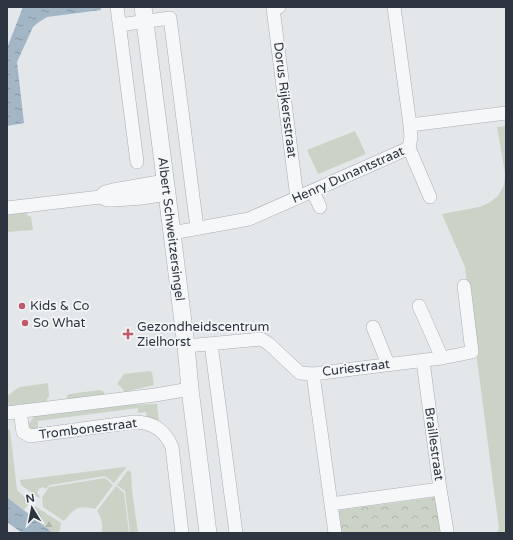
<svg xmlns="http://www.w3.org/2000/svg" width="513" height="540" viewBox="0 0 513 540" font-family="'Varela Round',sans-serif">
  <style>
    .grass { fill: #cad3c6 }
    .forest { fill: url(#forest-firs) }
    .park { fill: url(#park-crowns) }
    .water { fill: url(#water-ripples) }
    .lines { fill: none; stroke-linecap: round; stroke-linejoin: round }
    .minor-casing { stroke: #a9aeb4; stroke-width: 14 }
    .tertiary-casing { stroke: #a9aeb4; stroke-width: 18 }
    .minor { stroke: #f6f7f9; stroke-width: 13 }
    .tertiary { stroke: #f6f7f9; stroke-width: 17 }
    .poi-dot { fill: #c1586c; stroke: #f4f6f8; stroke-width: 1.5 }
    .labels { text-anchor: middle; dominant-baseline: central; stroke-width: 3.5; stroke-linejoin: round; paint-order: stroke }
    .street-label { font-size: 13px; fill: #2d3541; stroke: #f4f6f8 }
    .poi-label { font-size: 13px; fill: #2d3541; stroke: #f4f6f8; text-anchor: start }
  </style>
  <defs>
    <pattern id="forest-firs" width="22" height="20" patternUnits="userSpaceOnUse"><rect width="22" height="20" fill="#cad3c6"/><path d="M5 1l3.5 6h-7zM16 11l3.5 6h-7z" fill="#aeb6ab"/></pattern>
    <pattern id="park-crowns" width="20" height="18" patternUnits="userSpaceOnUse"><rect width="20" height="18" fill="#cad3c6"/><path d="M2 6a3 3 0 1 1 6 0M12 15a3 3 0 1 1 6 0" fill="none" stroke="#aeb6ab"/></pattern>
    <pattern id="water-ripples" width="26" height="14" patternUnits="userSpaceOnUse"><rect width="26" height="14" fill="#a3b6c6"/><path d="M2 4q2-2 4 0t4 0M15 11q2-2 4 0t4 0" fill="none" stroke="#8595a2"/></pattern>
  </defs>
  <rect width="100%" height="100%" fill="#e4e7ea"/>
  <path class="grass" d="M506 126V533H496L499 529 465 267 442 214 479 207 489 203 498 196 504 185 505 173 497 127Z
    M355 131 366 154 318 174 307 150Z
    M27 212V215L31 217 33 230 7 232V214Z
    M150 371 152 372 154 385 124 392 123 389 117 384 124 374Z
    M48 383 49 396 47 399V402L9 407 7 396 18 388 20 387Z
    M100 390 104 392 105 395 66 400 67 396 69 394Z
    M157 404 159 422 147 419 146 412 138 413V408L38 421V430H30L28 425 33 418V416L121 405Z
    M7 429 10 430 17 490 30 502 24 510 7 497Z
    M124 467 126 468 114 483 105 476 50 485 46 489 42 487 39 489 37 492 40 497 39 498 21 485 20 480Z
    M128 470 131 472 132 490 138 533H130L125 491 117 485Z
    M105 478 113 485 95 509C77 505 75 508 64 521L43 507 42 497 49 487Z
    M116 486 124 493 129 533H101C104 527 101 516 97 511Z"/>
  <path class="forest" d="M35 506 61 523 60 530 58 533H53L29 514Z"/>
  <path class="park" d="M437 497 443 531 431 533H337L334 511Z"/>
  <path class="water" d="M23 7H101V10L47 17 39 22 33 27 17 62 24 123 7 126V48Z
    M7 497 53 533H22L7 522Z"/>
  <g class="lines">
    <defs>
      <path id="minor" d="M117 7 137 162
        M279 7 273 8 297 198
        M394 7 410 125
        M119 25 170 18 197 228
        M409 148 430 197
        M313 191 320 207
        M100 197 105 192 113 190 165 181
        M7 208 100 197 107 200H115L142 198 167 194
        M172 233 249 219 409 148 411 137 410 125 506 113
        M419 306 442 358
        M373 327 388 364
        M211 344 236 533
        M186 346 261 339 269 344 300 373 313 374 442 358 472 352 464 286
        M313 374 335 533
        M20 411 23 432 30 436 134 422C152 422 165 430 172 447L182 533
        M7 413 155 395 190 389
        M440 489 447 531
        M331 504 440 489 423 361"/>
      <path id="tertiary" d="M143 7 172 233 186 346 190 389 208 533"/>
    </defs>
    <use href="#minor" class="minor-casing"/>
    <use href="#tertiary" class="tertiary-casing"/>
    <use href="#minor" class="minor"/>
    <use href="#tertiary" class="tertiary"/>
  </g>
  <g class="poi-dot">
    <circle cx="22" cy="306" r="4"/>
    <circle cx="25" cy="323" r="4"/>
    <path d="M126 328h4v4h4v4h-4v4h-4v-4h-4v-4h4z"/>
  </g>
  <g class="labels">
    <g class="street-label">
      <text transform="translate(285 100) rotate(83)">Dorus Rijkersstraat</text>
      <text transform="translate(348 175) rotate(-24)">Henry Dunantstraat</text>
      <text transform="translate(171 229) rotate(83)">Albert Schweitzersingel</text>
      <text transform="translate(356 368) rotate(-7)">Curiestraat</text>
      <text transform="translate(88 429) rotate(-7)">Trombonestraat</text>
      <text transform="translate(434 444) rotate(82)">Braillestraat</text>
    </g>
    <g class="poi-label">
      <text x="30" y="306">Kids &amp; Co</text>
      <text x="33" y="323">So What</text>
      <text x="137" y="327">Gezondheidscentrum<tspan x="137" dy="15">Zielhorst</tspan></text>
    </g>
  </g>
  <rect width="513" height="540" fill="none" stroke="#2d3541" stroke-width="16"/>
  <g transform="translate(32 508) rotate(350)" stroke="#f4f6f8" stroke-width="3" paint-order="stroke">
  <path d="M0-3L7 15L0 10L-7 15Z" fill="#2d3541"/>
  <text y="-6" font-size="11" font-weight="bold" text-anchor="middle" fill="#2d3541">N</text>
  </g>
</svg>
